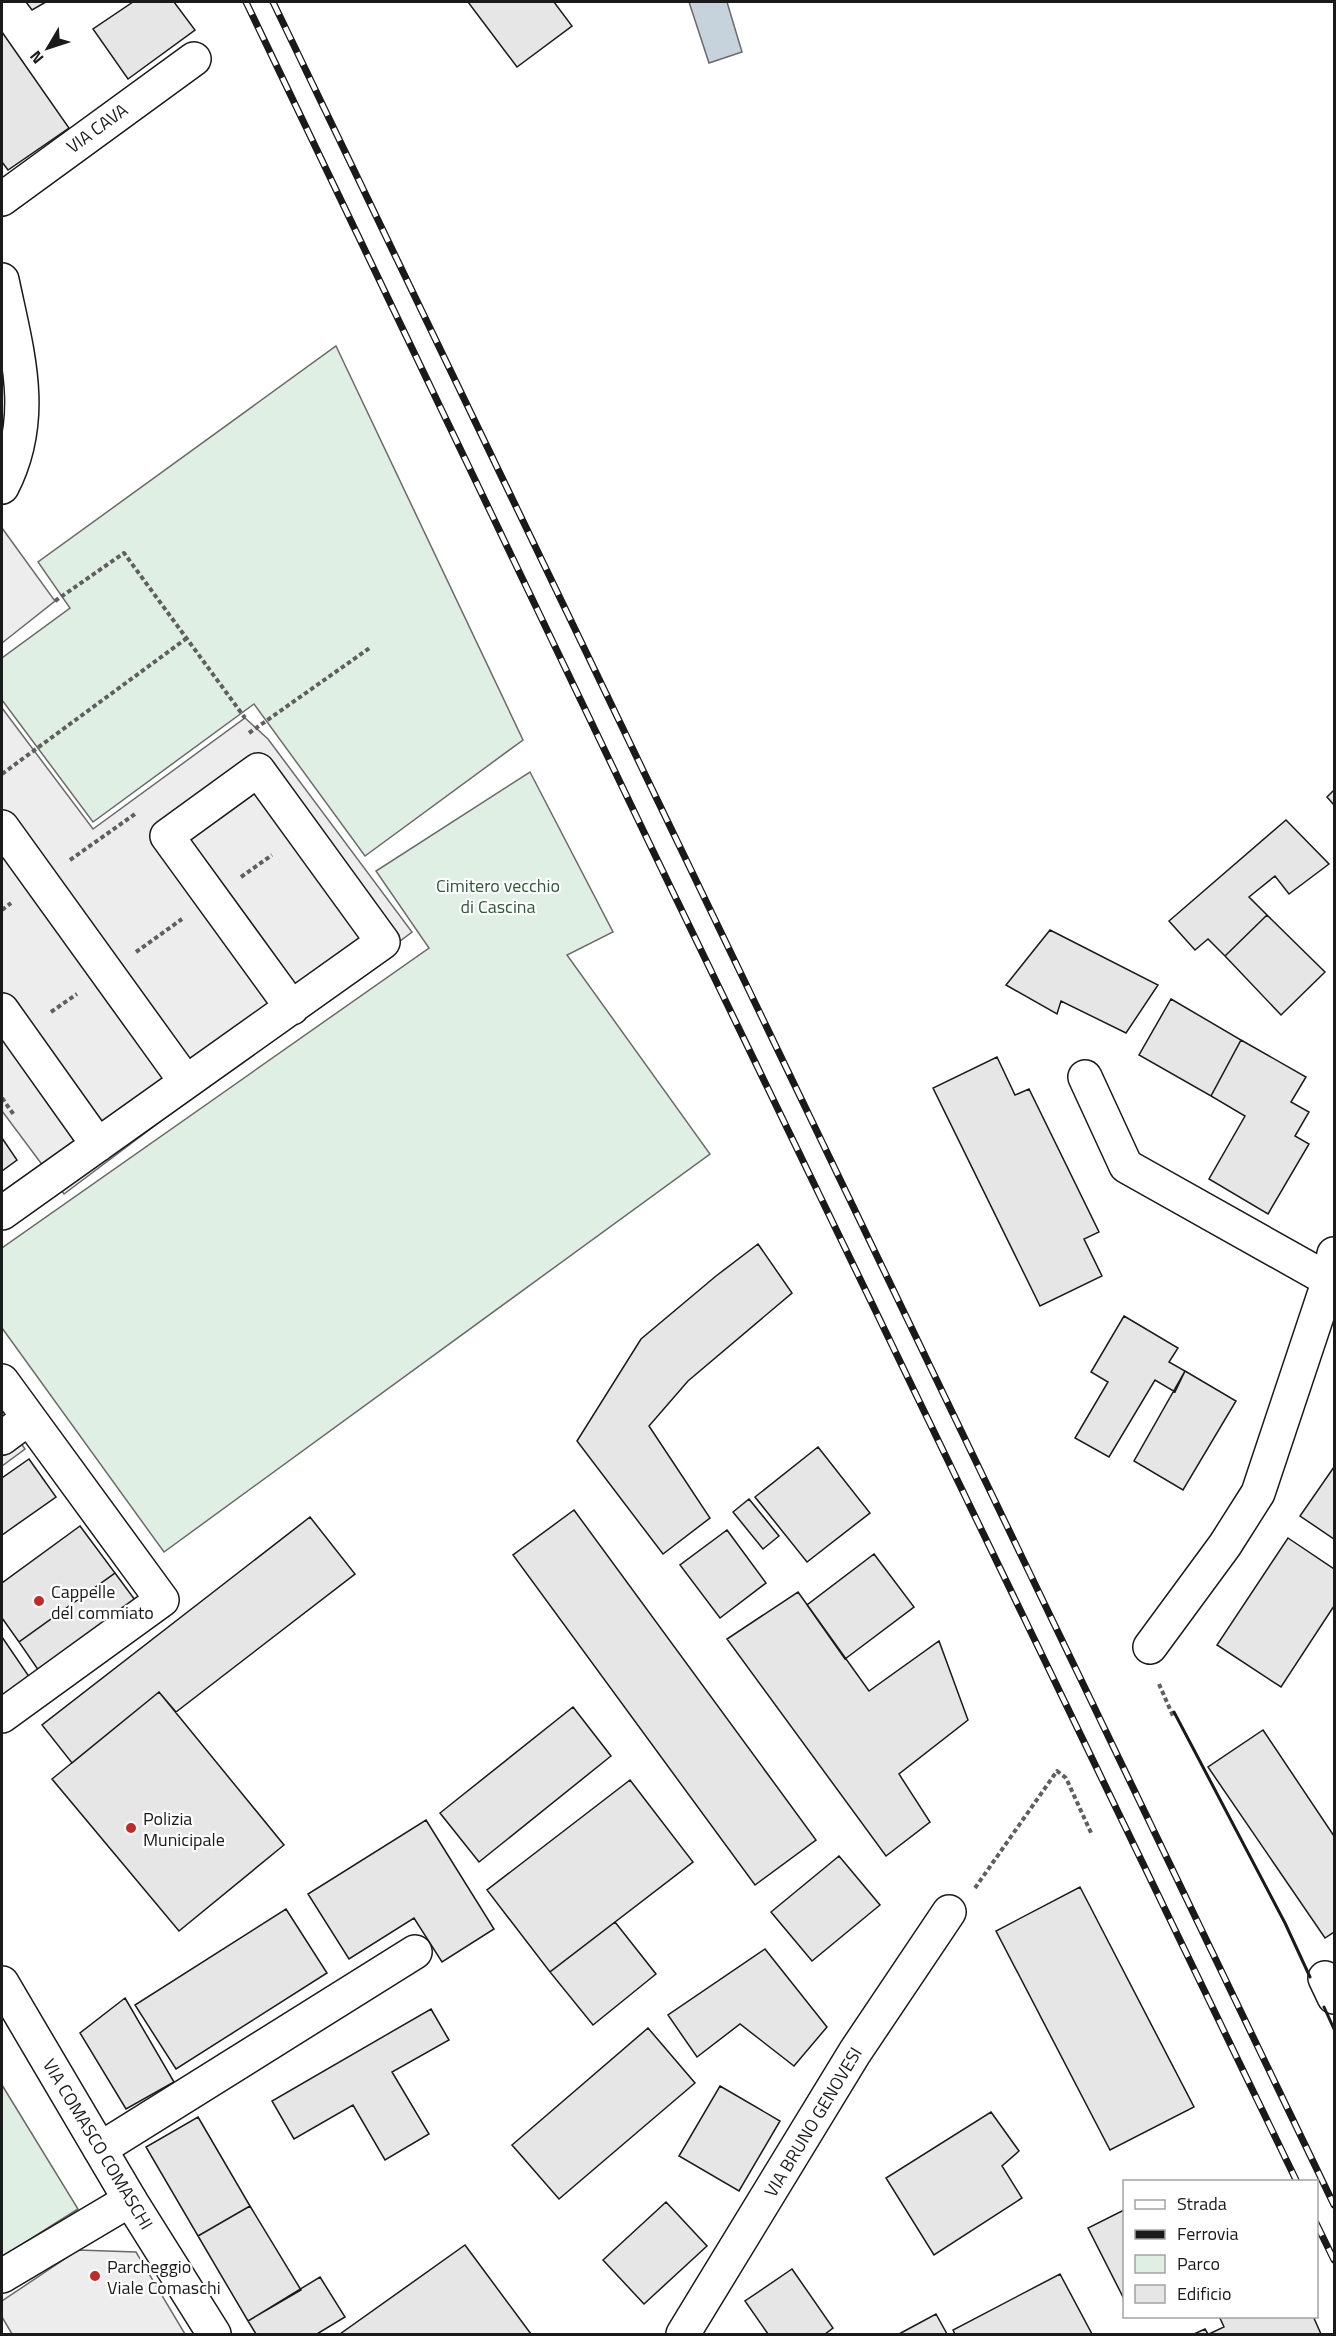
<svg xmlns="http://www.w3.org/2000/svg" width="1336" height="2336" viewBox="0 0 1336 2336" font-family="'Titillium Web',sans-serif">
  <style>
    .green { fill: #e0efe3; stroke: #6a6a6a; stroke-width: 1.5 }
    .parking { fill: #ededed; stroke: #6a6a6a; stroke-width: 1.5 }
    .water { fill: #c6d2dc; stroke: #6a6a6a; stroke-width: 1.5 }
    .building { fill: #e6e6e6; stroke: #1a1a1a; stroke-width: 1.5 }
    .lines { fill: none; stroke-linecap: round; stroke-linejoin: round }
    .minor-casing { stroke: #1a1a1a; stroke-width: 36 }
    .major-casing { stroke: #1a1a1a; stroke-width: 36 }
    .path { stroke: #5f5f5f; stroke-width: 4; stroke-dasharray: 4.5 3; stroke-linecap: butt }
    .minor { stroke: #fff; stroke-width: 33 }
    .major { stroke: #fff; stroke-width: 33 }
    .rail-casing { stroke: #1a1a1a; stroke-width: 7 }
    .rail { stroke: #fff; stroke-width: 4.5; stroke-dasharray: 14; stroke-linecap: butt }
    .wall { stroke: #1a1a1a; stroke-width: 3 }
    .poi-dot { fill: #c62828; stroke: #fff; stroke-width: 2 }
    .labels { text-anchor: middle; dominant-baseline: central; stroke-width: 4.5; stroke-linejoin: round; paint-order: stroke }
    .street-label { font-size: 18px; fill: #1a1a1a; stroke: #fff }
    .park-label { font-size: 18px; fill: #2b5a34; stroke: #fff }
    .poi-label { font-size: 18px; fill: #1a1a1a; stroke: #fff; text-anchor: start }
  </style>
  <rect width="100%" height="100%" fill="#fff"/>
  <path class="green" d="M336 346 523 740 365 856 254 704 93 822 2 700V658L70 608 38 562Z
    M530 772 613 932 567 955 710 1154 164 1552 2 1328V1248L429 948 376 871Z
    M2 2085 78 2209 2 2257Z"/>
  <path class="parking" d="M2 528 55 601 2 643Z
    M2 708 93 829 245 718 268 739 412 932 64 1194 2 1111Z
    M2 1416 25 1449 2 1466Z
    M78 2250 136 2252 185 2334H12L2 2317V2301Z"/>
  <path class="water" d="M689 2H727L742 52 709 63Z"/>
  <path class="building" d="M26 2H46L32 10Z
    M133 2H174L195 30 128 79 93 29Z
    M468 2H554L572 26 517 67Z
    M2 32 69 128 8 170 2 162Z
    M1334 790V805L1327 797Z
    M1286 820 1329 864 1289 894 1275 876 1249 897 1267 915 1225 956 1208 939 1195 950 1169 921Z
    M1267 915 1325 972 1281 1015 1225 956Z
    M1050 930 1158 985 1126 1033 1061 1001 1057 1014 1006 985Z
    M1171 999 1241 1040 1211 1096 1139 1055Z
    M1241 1040 1306 1077 1291 1102 1309 1112 1295 1136 1309 1144 1268 1214 1209 1179 1245 1116 1211 1096Z
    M997 1057 1015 1095 1029 1089 1099 1232 1084 1239 1102 1276 1040 1306 933 1088Z
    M2 1138 17 1160 2 1171Z
    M758 1244 792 1293 688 1381 649 1426 710 1518 663 1554 577 1441 641 1339 716 1276Z
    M1124 1316 1178 1348 1169 1362 1185 1371 1175 1392 1155 1380 1109 1457 1075 1438 1108 1382 1091 1372Z
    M1185 1371 1236 1401 1183 1490 1134 1461Z
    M818 1447 870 1513 807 1562 755 1497Z
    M29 1459 56 1497 2 1535V1478Z
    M1334 1467V1539L1300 1516Z
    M749 1499 779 1536 763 1549 733 1512Z
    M574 1510 816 1840 755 1885 513 1555Z
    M310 1517 355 1574 176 1712 159 1692 72 1763 42 1725Z
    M80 1526 115 1573 19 1642 2 1618V1583Z
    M727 1530 766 1583 720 1618 680 1565Z
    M1288 1538 1334 1569V1606L1281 1687 1217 1645Z
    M874 1554 914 1607 845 1659 807 1605Z
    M115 1573 138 1604 41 1674 19 1642Z
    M798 1592 869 1691 939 1641 968 1720 899 1774 930 1822 886 1856 727 1639Z
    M2 1637 30 1678 2 1698Z
    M159 1692 284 1845 179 1931 52 1779Z
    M573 1707 611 1756 479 1862 440 1813Z
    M1263 1730 1334 1836V1932L1325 1938 1208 1767Z
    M630 1780 693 1862 550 1972 487 1890Z
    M426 1820 494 1929 442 1962 414 1918 349 1959 308 1894Z
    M839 1856 880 1905 812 1961 771 1912Z
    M1080 1887 1194 2107 1110 2150 996 1931Z
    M286 1909 327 1973 176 2069 135 2005Z
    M615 1922 656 1974 593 2025 550 1972Z
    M765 1949 827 2027 794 2066 740 2024 697 2057 668 2015Z
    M125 1998 174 2082 126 2109 80 2033Z
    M431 2009 449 2040 392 2072 429 2134 385 2160 353 2105 294 2139 272 2101Z
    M648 2028 695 2083 559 2199 512 2145Z
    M720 2086 780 2121 739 2191 679 2156Z
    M991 2112 1019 2151 1002 2166 1022 2198 934 2255 886 2178Z
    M198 2117 250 2206 198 2236 146 2147Z
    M666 2202 707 2246 644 2304 603 2260Z
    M250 2206 301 2290 248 2321 198 2236Z
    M1124 2210V2299L1088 2228Z
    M465 2245 531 2334H340Z
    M792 2269 833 2328 825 2334H768L745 2301Z
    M1060 2274 1092 2334H955L953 2330Z
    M320 2277 345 2317 317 2334H256L248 2321Z
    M936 2314 947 2334H899Z
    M1219 2316H1313L1321 2334H1209L1224 2327Z
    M1205 2329 1208 2334H1194Z"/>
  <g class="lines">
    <defs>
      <path id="minor" d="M2 199 194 59
        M2 280C17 352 38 417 2 487
        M2 827 186 1082
        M2 1010 98 1145
        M1085 1077 1126 1166 1329 1280
        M2 1213 383 942 258 770 167 836 292 1008
        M2 1381 29 1418 2 1438
        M1150 1647 1225 1545 1258 1493 1329 1280 1334 1254
        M2 1716 162 1600 29 1418
        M1325 1978 1334 1997
        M100 2149 415 1952
        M2 2276 130 2200
        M683 2334 855 2052 949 1912"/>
      <path id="major" d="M2 1983 130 2200 214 2334"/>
    </defs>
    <use href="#minor" class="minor-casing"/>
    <use href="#major" class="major-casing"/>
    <path class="path" d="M55 601 124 553 245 718
      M249 733 371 647
      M2 774 187 638
      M70 860 135 814
      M241 877 272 855
      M2 910 11 903
      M136 952 182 919
      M51 1012 77 994
      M2 1098 14 1115
      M1159 1684 1173 1716
      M975 1888 1057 1771 1066 1778 1092 1835"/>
    <use href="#minor" class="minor"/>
    <use href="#major" class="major"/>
    <defs>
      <path id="rail" d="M246 2 654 853 1297 2182
        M273 2 1334 2205
        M1316 2223 1334 2260"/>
    </defs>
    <use href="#rail" class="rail-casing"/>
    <use href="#rail" class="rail"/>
    <path class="wall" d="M1174 1712 1285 1923 1310 1977
      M1324 2007 1334 2029"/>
  </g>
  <g class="poi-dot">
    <circle cx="39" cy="1601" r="6"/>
    <circle cx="131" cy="1828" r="6"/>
    <circle cx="95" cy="2276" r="6"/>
  </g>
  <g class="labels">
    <g class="street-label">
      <text transform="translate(97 128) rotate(-36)">VIA CAVA</text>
      <text transform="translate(813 2122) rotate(-59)">VIA BRUNO GENOVESI</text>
      <text transform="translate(98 2144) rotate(59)">VIA COMASCO COMASCHI</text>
    </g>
    <g class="park-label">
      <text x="498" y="885">Cimitero vecchio<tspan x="498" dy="21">di Cascina</tspan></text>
    </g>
    <g class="poi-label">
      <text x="51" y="1591">Cappelle<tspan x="51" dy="21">del commiato</tspan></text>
      <text x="143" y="1818">Polizia<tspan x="143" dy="21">Municipale</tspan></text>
      <text x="107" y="2266">Parcheggio<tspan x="107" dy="21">Viale Comaschi</tspan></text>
    </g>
  </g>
  <rect width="1336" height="2336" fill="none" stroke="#1a1a1a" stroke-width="6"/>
  <rect x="1123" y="2180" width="195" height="138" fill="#ffffff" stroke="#a3a3a3" stroke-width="1.5"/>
  <rect x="1135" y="2200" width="30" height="9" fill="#ffffff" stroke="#a3a3a3" stroke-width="1.5"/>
  <text x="1177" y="2210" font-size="18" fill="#1a1a1a">Strada</text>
  <rect x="1135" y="2230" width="30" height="9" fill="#1a1a1a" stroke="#a3a3a3" stroke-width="1.5"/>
  <text x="1177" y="2240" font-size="18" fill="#1a1a1a">Ferrovia</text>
  <rect x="1135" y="2255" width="30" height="18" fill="#e0efe3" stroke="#a3a3a3" stroke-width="1.5"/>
  <text x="1177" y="2270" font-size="18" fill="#1a1a1a">Parco</text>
  <rect x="1135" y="2285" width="30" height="18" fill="#e6e6e6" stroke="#a3a3a3" stroke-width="1.5"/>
  <text x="1177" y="2300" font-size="18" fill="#1a1a1a">Edificio</text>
  <g transform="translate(48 48) rotate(231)" stroke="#ffffff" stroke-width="4.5" paint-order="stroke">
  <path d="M0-4.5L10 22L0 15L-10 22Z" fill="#1a1a1a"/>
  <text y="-9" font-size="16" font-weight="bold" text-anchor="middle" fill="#1a1a1a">N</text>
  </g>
</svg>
